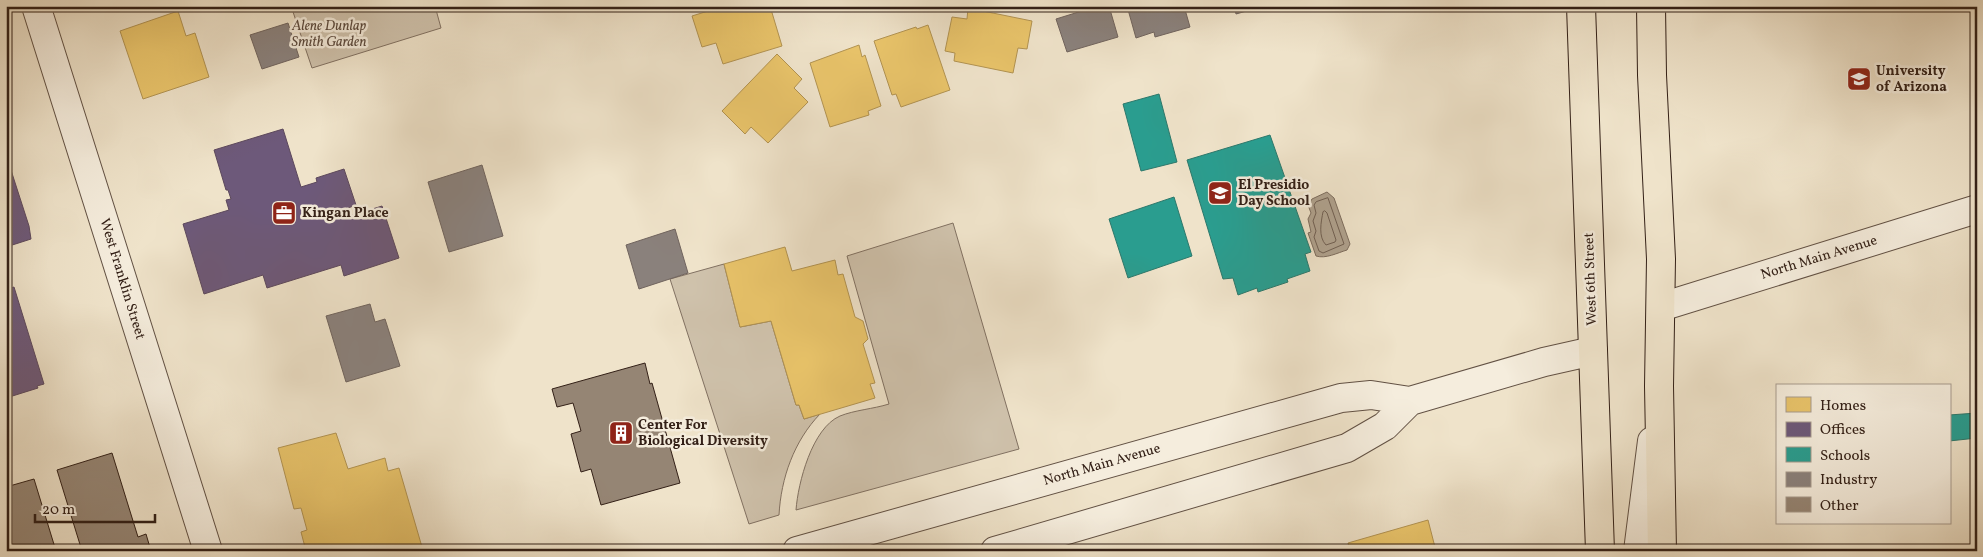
<svg xmlns="http://www.w3.org/2000/svg" width="1983" height="557" viewBox="0 0 1983 557" font-family="Vollkorn,serif">
  <style>
    .green { fill: #cfc2ac; stroke: #817162 }
    .water { fill: #afa18d; stroke: #7d6d5e }
    .homes { fill: #e9c46a; stroke: #b29351 }
    .offices { fill: #6d597a; stroke: #5c485c }
    .schools { fill: #2a9d8f; stroke: #2d786b }
    .industry { fill: #8a817c; stroke: #70645e }
    .lines { fill: none; stroke-linecap: round; stroke-linejoin: round }
    .shore { stroke: #716052; stroke-width: 1 }
    .building { fill: #958574; stroke: #332017 }
    .minor-casing { stroke: #625144; stroke-width: 30 }
    .major-casing { stroke: #332017; stroke-width: 30 }
    .minor { stroke: #f5eddd; stroke-width: 28 }
    .major { stroke: #efe3ca; stroke-width: 28 }
    .labels { text-anchor: middle; dominant-baseline: central; stroke-width: 5; stroke-linejoin: round; paint-order: stroke }
    .park-label { font-size: 14px; font-style: italic; fill: #5a483c; stroke: #f5eddd }
    .poi-label { font-size: 14px; font-weight: bold; fill: #332017; stroke: #f5eddd; text-anchor: start }
    .street-label { font-size: 14px; fill: #332017; stroke: #f5eddd }
  </style>
  <rect width="100%" height="100%" fill="#efe3ca"/>
  <filter id="stains"><feTurbulence type="fractalNoise" baseFrequency=".004" numOctaves="4"/><feColorMatrix values="0 0 0 0 .2 0 0 0 0 .09 0 0 0 0 .02 0 0 0 .5 -.17"/></filter>
  <radialGradient id="worn" r=".72"><stop offset=".6" stop-color="#630" stop-opacity="0"/><stop offset="1" stop-color="#630" stop-opacity=".3"/></radialGradient>
  <path class="green" d="M291 6H435L441 28 312 68Z
    M953 223 1019 449 796 510C798 483 812 428 840 416 855 410 873 409 889 404L847 256Z
    M724 264 740 327 771 321 796 405H799L804 419 820 414C794 441 781 478 779 515L749 524 670 279Z"/>
  <path class="water" d="M1327 192 1334 198 1350 244 1347 250C1337 253 1326 259 1316 256L1308 233 1311 232 1308 219 1311 213 1308 205 1312 199Z"/>
  <path class="homes" d="M724 6H770L782 46 723 64 716 43 702 47 692 16Z
    M968 8 1032 21 1027 49 1018 48 1013 73 954 61 955 53 945 51 952 17 967 19Z
    M178 11 186 36 195 33 209 77 143 99 120 31Z
    M928 25 950 90 901 107 896 94 892 95 874 41 916 27 917 29Z
    M859 45 862 57 865 55 881 106 868 111 869 115 830 127 810 63Z
    M777 54 802 79 794 88 808 102 768 143 751 127 745 134 722 111Z
    M785 247 792 271 835 260 838 275 843 274 855 317 863 321 868 339 863 344 875 383 870 384 875 398 804 419 799 405H796L771 321 740 327 724 264Z
    M336 433 348 469 385 458 388 471 399 468 422 547 410 551H306L301 532 307 530 301 508 294 509 278 448Z
    M1428 520 1436 551H1350L1348 543Z"/>
  <path class="offices" d="M283 129 301 187 317 182 316 178 344 169 356 205 348 208 350 216 382 206 399 258 344 276 341 265 267 288 263 275 204 294 183 224 229 210 226 200 231 199 228 190H226L214 150Z
    M9 164 29 226 31 239 6 247V165Z
    M6 284 8 289 14 287 44 384 37 386 38 388 6 398Z"/>
  <path class="schools" d="M1159 94 1177 162 1141 171 1123 104Z
    M1270 135 1311 252 1305 254 1310 271 1287 279 1288 282 1258 292 1257 288 1238 295 1233 278 1223 279 1187 160Z
    M1174 197 1192 256 1128 278 1109 219Z
    M1977 413V438L1949 441V415Z"/>
  <path class="industry" d="M1098 6H1109L1118 37 1067 52 1056 19Z
    M1127 6H1184L1190 27 1155 37 1154 32 1136 38Z
    M1234 6H1264L1236 14Z
    M288 23 299 57 262 69 250 35Z
    M482 165 503 236 449 252 428 182Z
    M675 229 688 273 639 289 626 245Z
    M370 304 375 322 385 319 400 366 346 382 326 316Z"/>
  <g class="lines">
    <path class="shore" d="M1328 198 1344 244 1323 253 1319 251 1314 237 1316 231 1313 221 1316 213 1314 205 1316 202Z
      M1325 211 1327 213 1336 240 1335 242 1326 245C1318 237 1321 222 1323 212Z"/>
  </g>
  <path class="building" d="M645 363 650 384 652 383 680 483 601 505 591 469 581 472 571 434 581 431 573 403 557 407 552 389Z
    M112 453 138 537 146 534 151 551H82L57 470Z
    M34 479 56 551H6V487Z"/>
  <g class="lines">
    <defs>
      <path id="minor" d="M36 6 208 551
        M1661 307 1977 209
        M797 551 1341 398 1371 395 1410 401 1544 362 1593 351
        M995 551 1347 448 1385 426 1410 401
        M1638 551 1652 441"/>
      <path id="major" d="M1581 6 1600 551
        M1651 6 1652 75 1661 259 1659 386 1662 551"/>
    </defs>
    <use href="#minor" class="minor-casing"/>
    <use href="#major" class="major-casing"/>
    <use href="#minor" class="minor"/>
    <use href="#major" class="major"/>
  </g>
  <defs>
    <symbol id="university-square" viewBox="-11 -11 22 22"><rect x="-9" y="-9" width="18" height="18" rx="4" fill="#8f2418" stroke="#f5eddd"/><path d="M0-5L7-2L0 1L-7-2ZM-4 1L0 2.5L4 1V4Q0 6-4 4Z" fill="#fff"/></symbol>
    <symbol id="school-square" viewBox="-11 -11 22 22"><rect x="-9" y="-9" width="18" height="18" rx="4" fill="#8f2418" stroke="#f5eddd"/><path d="M0-5L7-2L0 1L-7-2ZM-4 1L0 2.5L4 1V4Q0 6-4 4Z" fill="#fff"/></symbol>
    <symbol id="office-square" viewBox="-11 -11 22 22"><rect x="-9" y="-9" width="18" height="18" rx="4" fill="#8f2418" stroke="#f5eddd"/><path d="M-6-3h4V-5.5h4V-3h4V5H-6ZM-1-4.5V-3h2v-1.5ZM-6 0V1H6V0Z" fill="#fff"/></symbol>
    <symbol id="building-square" viewBox="-11 -11 22 22"><rect x="-9" y="-9" width="18" height="18" rx="4" fill="#8f2418" stroke="#f5eddd"/><path d="M-4-6H4V6H1V3H-1V6H-4ZM-2.5-4.3h1.7v1.8h-1.7ZM.8-4.3h1.7v1.8H.8ZM-2.5-1h1.7V.8h-1.7ZM.8-1h1.7V.8H.8Z" fill="#fff"/></symbol>
  </defs>
  <g fill-rule="evenodd">
    <use href="#university-square" x="1845" y="65" width="28" height="28"/>
    <use href="#school-square" x="1206" y="179" width="28" height="28"/>
    <use href="#office-square" x="270" y="199" width="28" height="28"/>
    <use href="#building-square" x="607" y="419" width="28" height="28"/>
  </g>
  <g class="labels">
    <g class="park-label">
      <text x="329" y="26">Alene Dunlap<tspan x="329" dy="16">Smith Garden</tspan></text>
    </g>
    <g class="poi-label">
      <text x="1876" y="71">University<tspan x="1876" dy="16">of Arizona</tspan></text>
      <text x="1238" y="185">El Presidio<tspan x="1238" dy="16">Day School</tspan></text>
      <text x="302" y="213">Kingan Place</text>
      <text x="638" y="425">Center For<tspan x="638" dy="16">Biological Diversity</tspan></text>
    </g>
    <g class="street-label">
      <text transform="translate(1819 258) rotate(-17)">North Main Avenue</text>
      <text transform="translate(122 279) rotate(73)">West Franklin Street</text>
      <text transform="translate(1591 279) rotate(-92)">West 6th Street</text>
      <text transform="translate(1102 465) rotate(-16)">North Main Avenue</text>
    </g>
  </g>
  <rect width="1983" height="557" fill="none" stroke="#efe3ca" stroke-width="25"/>
  <rect x="8" y="8" width="1968" height="542" fill="none" stroke="#332017" stroke-width="2.5"/>
  <rect x="12" y="12" width="1958" height="532" fill="none" stroke="#332017"/>
  <rect x="1776" y="384" width="175" height="140" fill="#f5eddd" stroke="#a79b8e"/>
  <rect x="1786" y="397" width="25" height="15" fill="#e9c46a" stroke="#a79b8e"/>
  <text x="1820" y="410" font-size="15" fill="#332017">Homes</text>
  <rect x="1786" y="422" width="25" height="15" fill="#6d597a" stroke="#a79b8e"/>
  <text x="1820" y="434" font-size="15" fill="#332017">Offices</text>
  <rect x="1786" y="447" width="25" height="15" fill="#2a9d8f" stroke="#a79b8e"/>
  <text x="1820" y="460" font-size="15" fill="#332017">Schools</text>
  <rect x="1786" y="472" width="25" height="15" fill="#8a817c" stroke="#a79b8e"/>
  <text x="1820" y="484" font-size="15" fill="#332017">Industry</text>
  <rect x="1786" y="497" width="25" height="15" fill="#958574" stroke="#a79b8e"/>
  <text x="1820" y="510" font-size="15" fill="#332017">Other</text>
  <path d="M35 514v8h120v-8" fill="none" stroke="#332017" stroke-width="2.5"/>
  <text x="42" y="514" font-size="15" fill="#332017" stroke="#f5eddd" stroke-width="4" paint-order="stroke">20 m</text>
  <rect width="100%" height="100%" filter="url(#stains)"/>
  <rect width="100%" height="100%" fill="url(#worn)"/>
</svg>
